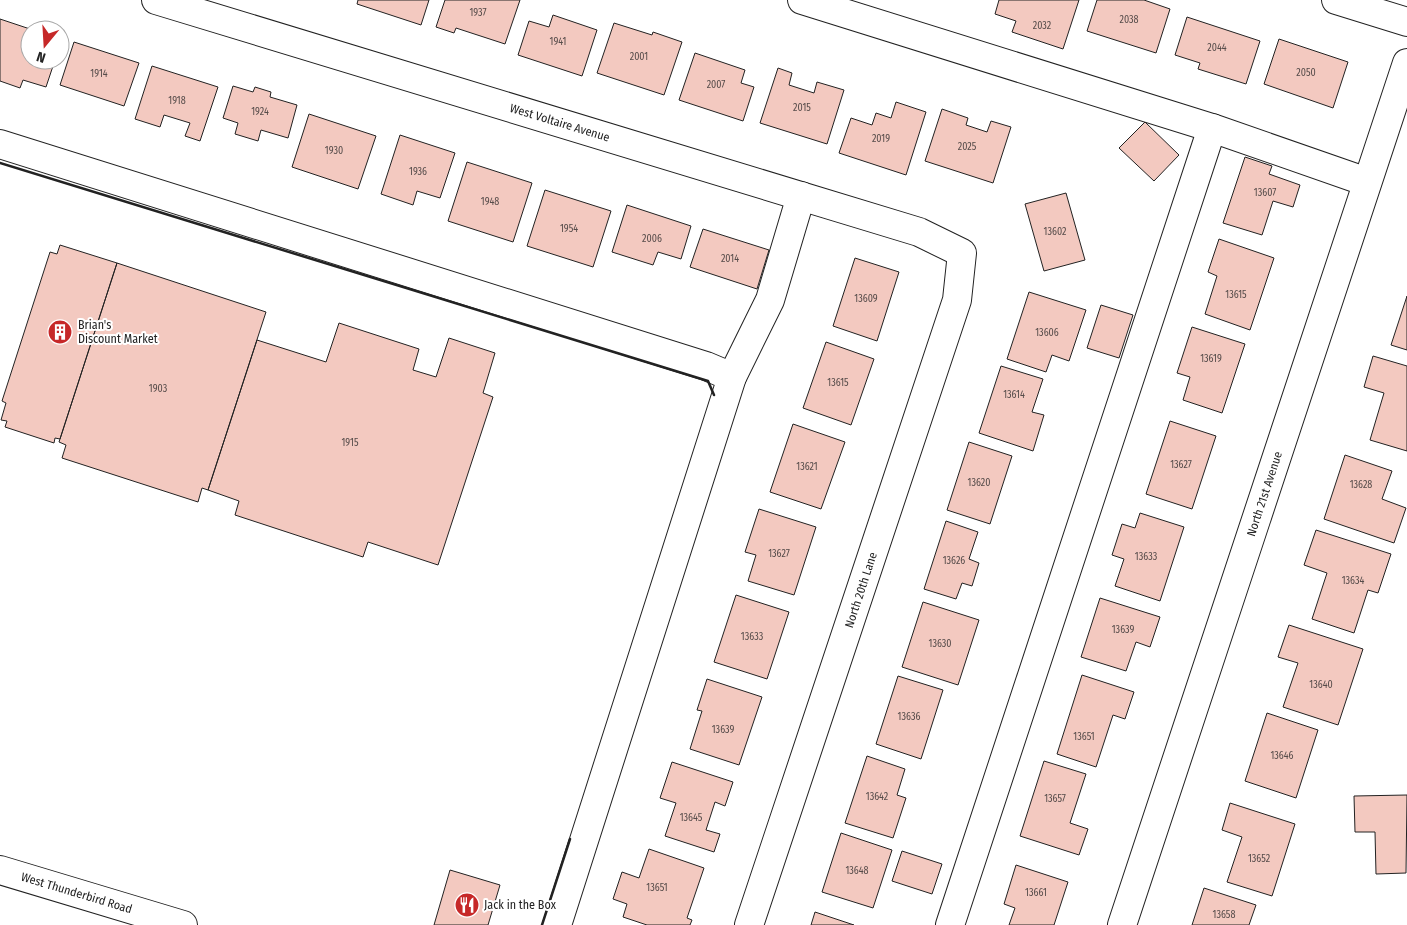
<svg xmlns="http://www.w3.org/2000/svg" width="1407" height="925" viewBox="0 0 1407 925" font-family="'Fira Sans Condensed',sans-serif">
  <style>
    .building { fill: #f3c9c0; stroke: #222 }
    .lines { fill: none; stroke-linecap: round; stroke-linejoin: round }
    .minor-casing { stroke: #222; stroke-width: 30 }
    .major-casing { stroke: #222; stroke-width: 30 }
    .minor { stroke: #fff; stroke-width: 28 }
    .major { stroke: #fff; stroke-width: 28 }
    .wall { stroke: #222; stroke-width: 2.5 }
    .labels { text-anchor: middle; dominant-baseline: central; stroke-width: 4; stroke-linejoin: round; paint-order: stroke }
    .number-label { font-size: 10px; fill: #564c4a }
    .street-label { font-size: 12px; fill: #222; stroke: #fff }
    .poi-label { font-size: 12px; fill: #222; stroke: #fff; text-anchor: start }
  </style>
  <rect width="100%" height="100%" fill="#fff"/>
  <path class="building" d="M358 0H429L421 25 357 4Z
    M445 0H520L505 44 456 28 454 33 436 27Z
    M999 0H1079L1063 49 1012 32 1016 21 995 14Z
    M1097 0H1144L1170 9 1156 53 1087 31Z
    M553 15 597 30 582 76 518 55 529 21 549 27Z
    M1187 17 1260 41 1246 84 1198 69 1200 63 1175 55Z
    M0 19 33 30H30V60H55L46 87 23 80 20 88 0 81Z
    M614 23 652 35 653 32 682 42 664 95 597 73Z
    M1279 39 1348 62 1333 108 1264 84Z
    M74 42 139 63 124 106 60 85Z
    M695 53 745 70 741 83 754 87 743 121 679 100Z
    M152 66 218 87 200 141 185 136 190 123 164 115 160 127 135 119Z
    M778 68 792 73 789 85 814 93 817 82 844 90 827 144 760 123Z
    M233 86 253 92 255 87 271 92 270 97 297 105 288 138 261 130 258 141 235 134 238 123 223 118Z
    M896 102 926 112 906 175 839 153 851 118 872 125 876 113 891 118Z
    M942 109 968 118 966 125 987 132 991 121 1011 127 993 183 925 161Z
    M309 114 376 136 358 189 292 167Z
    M1145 122 1179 155 1154 181 1119 148Z
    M400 135 455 153 440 198 417 191 413 205 381 194Z
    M1245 157 1272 166 1269 174 1300 185 1293 207 1273 201 1262 235 1223 223Z
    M467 162 532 183 513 242 448 221Z
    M545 190 611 211 593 267 527 246Z
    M1066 193 1085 260 1044 271 1025 204Z
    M627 205 691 226 681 259 658 252 653 265 612 252Z
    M703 229 769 250 757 289 690 267Z
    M1219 239 1274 258 1250 330 1205 314 1217 276 1208 272Z
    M60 245 117 263 60 439 55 438 54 443 5 427 7 421 1 420 6 403 2 401 50 252 57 254Z
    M855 258 899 272 877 341 833 326Z
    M117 263 266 312 208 490 202 488 198 502 62 458 66 445 59 442Z
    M1029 292 1086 310 1069 361 1052 355 1046 372 1007 359Z
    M1407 296V350L1391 345Z
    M1101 305 1133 315 1119 358 1087 348Z
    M339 323 419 349 413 370 436 377 449 338 495 353 483 393 493 397 438 565 368 542 363 557 235 515 239 501 208 490 257 340 326 362Z
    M1192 327 1245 344 1222 413 1183 400 1190 377 1177 373Z
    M826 342 874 359 851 425 803 408Z
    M1373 356 1407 366V451L1370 440 1384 393 1364 387Z
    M1001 366 1043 379 1032 412 1044 415 1033 451 979 433Z
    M1170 421 1216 436 1192 509 1146 494Z
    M793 424 845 442 821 509 770 492Z
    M969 442 1012 456 990 524 947 510Z
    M1345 455 1392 471 1382 499 1406 508 1394 543 1324 519Z
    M759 509 816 527 794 595 748 581 756 555 745 552Z
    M1140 513 1184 527 1160 601 1115 586 1124 559 1112 555 1122 524 1135 528Z
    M946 521 978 532 969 559 979 563 972 586 962 583 956 599 924 589Z
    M1316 530 1391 554 1378 593 1368 590 1354 633 1312 619 1327 573 1304 565Z
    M736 595 789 612 767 679 714 662Z
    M1100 598 1160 617 1150 647 1136 642 1126 671 1081 657Z
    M923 602 979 620 958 685 902 667Z
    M1289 625 1363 649 1338 725 1283 707 1298 663 1278 657Z
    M1082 675 1134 692 1125 719 1113 715 1096 767 1057 754Z
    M898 676 943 690 921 759 876 744Z
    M707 679 762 697 739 765 690 749 702 711 697 710Z
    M1267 713 1318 730 1296 798 1245 781Z
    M867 756 905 769 897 795 906 798 893 838 845 823Z
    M1044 761 1086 774 1070 823 1088 829 1079 855 1020 836Z
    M672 762 733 782 725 806 715 802 706 830 720 834 714 852 665 836 676 803 660 798Z
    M1407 795 1406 873 1376 874 1375 832H1355L1354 796Z
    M1230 803 1295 824 1272 896 1227 882 1242 837 1222 830Z
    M841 833 892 850 873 908 822 892Z
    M649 849 704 868 687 918 692 920 690 925H647L623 917 627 904 613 899 622 872 639 878Z
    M902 851 942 864 932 894 892 881Z
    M1016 865 1068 882 1054 925H1009L1015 908 1004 904Z
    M450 870 500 885 488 925H434Z
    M1204 888 1256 905 1249 925H1192Z
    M815 912 854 925H811Z"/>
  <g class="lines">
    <defs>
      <g id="minor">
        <path id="s1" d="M156 0 919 232 962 253 957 300 749 925"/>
        <path d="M802 0 1212 128 1367 182"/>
        <path d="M1336 0 1407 22"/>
        <path d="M0 144 706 366 732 377"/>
        <path d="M557 925 732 377 770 300 801 196"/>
        <path d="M950 925 1212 128"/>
        <path id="s2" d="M1122 925 1407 63"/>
      </g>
      <g id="major">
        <path id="s3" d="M0 870 183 925"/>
      </g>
    </defs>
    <use href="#minor" class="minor-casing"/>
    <use href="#major" class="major-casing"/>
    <use href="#minor" class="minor"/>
    <use href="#major" class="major"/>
    <path class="wall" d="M0 163 708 381 714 395
      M542 925 570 839"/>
  </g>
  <defs>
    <symbol id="building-disc" viewBox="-11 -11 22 22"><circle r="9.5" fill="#c62828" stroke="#fff"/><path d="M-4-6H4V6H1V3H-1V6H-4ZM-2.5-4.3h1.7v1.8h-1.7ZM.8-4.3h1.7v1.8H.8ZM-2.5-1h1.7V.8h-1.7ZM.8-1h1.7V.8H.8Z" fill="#fff"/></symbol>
    <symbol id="restaurant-disc" viewBox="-11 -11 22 22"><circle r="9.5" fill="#c62828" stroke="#fff"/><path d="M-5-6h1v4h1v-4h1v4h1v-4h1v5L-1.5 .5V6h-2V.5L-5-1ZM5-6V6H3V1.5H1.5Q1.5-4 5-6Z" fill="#fff"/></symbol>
  </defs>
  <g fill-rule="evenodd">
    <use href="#building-disc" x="46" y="318" width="28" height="28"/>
    <use href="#restaurant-disc" x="453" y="891" width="28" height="28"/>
  </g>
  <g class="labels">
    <g class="number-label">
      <text x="478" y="13">1937</text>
      <text x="1129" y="20">2038</text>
      <text x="1042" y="26">2032</text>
      <text x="558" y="42">1941</text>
      <text x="1217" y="48">2044</text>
      <text x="639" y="57">2001</text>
      <text x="1306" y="73">2050</text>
      <text x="99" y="74">1914</text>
      <text x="716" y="85">2007</text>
      <text x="177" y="101">1918</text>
      <text x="802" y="108">2015</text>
      <text x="260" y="112">1924</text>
      <text x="881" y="139">2019</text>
      <text x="967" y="147">2025</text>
      <text x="334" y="151">1930</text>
      <text x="418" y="172">1936</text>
      <text x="1265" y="193">13607</text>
      <text x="490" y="202">1948</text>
      <text x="569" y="229">1954</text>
      <text x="1055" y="232">13602</text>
      <text x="652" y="239">2006</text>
      <text x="730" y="259">2014</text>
      <text x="1236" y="295">13615</text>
      <text x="866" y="299">13609</text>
      <text x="1047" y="333">13606</text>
      <text x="1211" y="359">13619</text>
      <text x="838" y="383">13615</text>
      <text x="158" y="389">1903</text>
      <text x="1014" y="395">13614</text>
      <text x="350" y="443">1915</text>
      <text x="1181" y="465">13627</text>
      <text x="807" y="467">13621</text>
      <text x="979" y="483">13620</text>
      <text x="1361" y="485">13628</text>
      <text x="779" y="554">13627</text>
      <text x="1146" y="557">13633</text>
      <text x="954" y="561">13626</text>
      <text x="1353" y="581">13634</text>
      <text x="1123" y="630">13639</text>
      <text x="752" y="637">13633</text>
      <text x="940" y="644">13630</text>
      <text x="1321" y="685">13640</text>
      <text x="909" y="717">13636</text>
      <text x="723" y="730">13639</text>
      <text x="1084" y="737">13651</text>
      <text x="1282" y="756">13646</text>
      <text x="877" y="797">13642</text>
      <text x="1055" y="799">13657</text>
      <text x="691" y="818">13645</text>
      <text x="1259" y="859">13652</text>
      <text x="857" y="871">13648</text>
      <text x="657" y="888">13651</text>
      <text x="1036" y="893">13661</text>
      <text x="1224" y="915">13658</text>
    </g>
    <g class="street-label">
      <text stroke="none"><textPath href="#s1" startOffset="422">West Voltaire Avenue</textPath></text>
      <text stroke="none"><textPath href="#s2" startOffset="454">North 21st Avenue</textPath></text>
      <text transform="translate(861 590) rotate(-72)">North 20th Lane</text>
      <text stroke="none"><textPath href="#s3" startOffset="80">West Thunderbird Road</textPath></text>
    </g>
    <g class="poi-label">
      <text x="78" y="325">Brian's<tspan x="78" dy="14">Discount Market</tspan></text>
      <text x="484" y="905">Jack in the Box</text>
    </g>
  </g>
  <g transform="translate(45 45) rotate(198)"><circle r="24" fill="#ffffff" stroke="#a7a7a7"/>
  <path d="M0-4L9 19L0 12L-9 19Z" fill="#c62828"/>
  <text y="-8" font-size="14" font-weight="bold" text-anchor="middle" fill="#222222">N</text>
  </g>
</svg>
